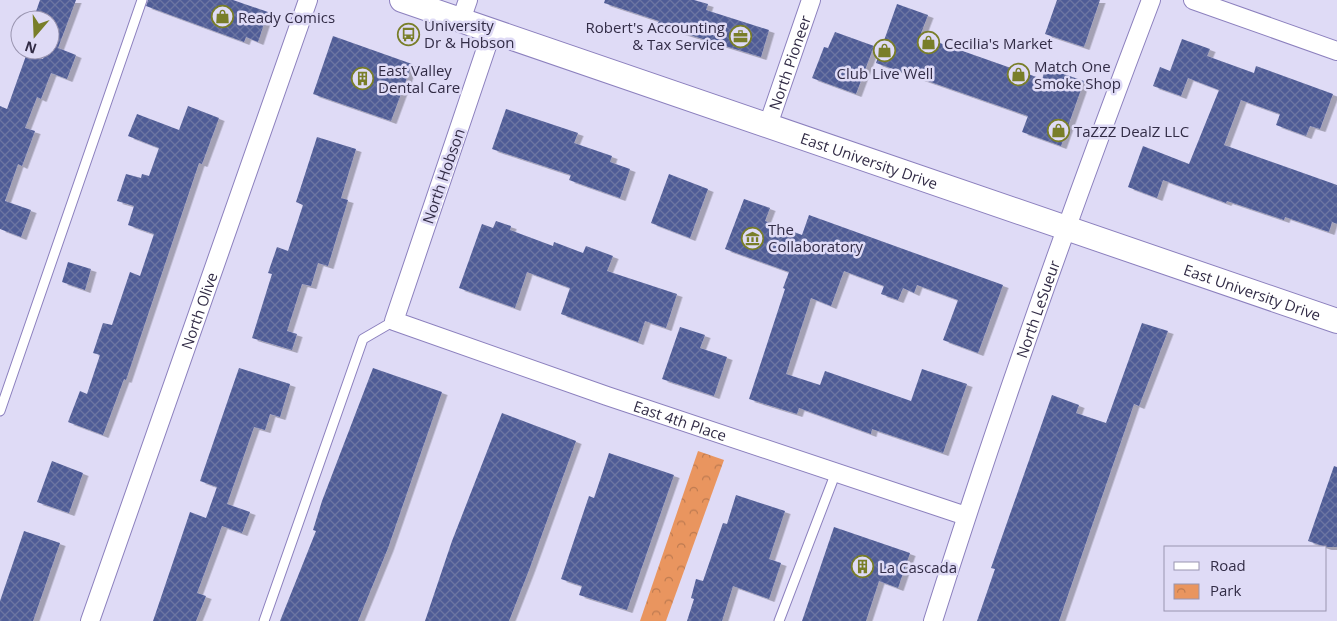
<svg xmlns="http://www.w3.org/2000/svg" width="1337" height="621" viewBox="0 0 1337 621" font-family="'Open Sans',sans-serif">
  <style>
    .park { fill: url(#park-crowns) }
    .building { fill: url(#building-cross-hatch); filter: url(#shadow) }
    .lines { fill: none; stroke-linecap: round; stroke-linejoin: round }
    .service-casing { stroke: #8c80be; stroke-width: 11 }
    .minor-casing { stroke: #8c80be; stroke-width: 20 }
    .secondary-casing { stroke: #8c80be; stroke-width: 26 }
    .service { stroke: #fff; stroke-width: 9 }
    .minor { stroke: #fff; stroke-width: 18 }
    .secondary { stroke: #fff; stroke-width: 24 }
    .labels { text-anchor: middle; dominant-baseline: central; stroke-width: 5; stroke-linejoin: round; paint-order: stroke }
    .poi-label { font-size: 15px; fill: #322c46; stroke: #dfdbf6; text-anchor: start }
    .street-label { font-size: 15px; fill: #322c46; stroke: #dfdbf6 }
  </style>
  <defs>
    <pattern id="park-crowns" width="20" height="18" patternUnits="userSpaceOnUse" patternTransform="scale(1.25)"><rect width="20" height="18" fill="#e9955f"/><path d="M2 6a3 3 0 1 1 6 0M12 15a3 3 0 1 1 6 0" fill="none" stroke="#bd7a50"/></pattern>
    <pattern id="building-cross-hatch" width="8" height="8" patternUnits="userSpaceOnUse" patternTransform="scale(1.25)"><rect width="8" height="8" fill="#4f5c96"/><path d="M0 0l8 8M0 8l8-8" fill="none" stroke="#6c75a2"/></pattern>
    <filter id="shadow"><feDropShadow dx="5.5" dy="3" stdDeviation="0" flood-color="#0004"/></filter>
  </defs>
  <rect width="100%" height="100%" fill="#dfdbf6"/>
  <path class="park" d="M698 451 724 460 666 621H640Z"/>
  <path class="building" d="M40 0H76L58 48 76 55 67 79 51 73 41 99 37 97 25 128 35 131 22 166 18 164 5 201 31 210 21 237 0 229V106L7 109 27 53 43 59 46 50H50V20H33Z
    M148 0H233L268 12 258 42 246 37 244 42 146 6Z
    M605 0H694L708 4 706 10 769 30 761 57 657 25 659 21 604 3Z
    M1057 0H1100L1084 47 1045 34Z
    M897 4 928 15 920 36 1042 79 1046 68 1084 81 1061 146 1022 132 1028 116 876 63Z
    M835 32 874 46 856 94 812 78 824 47 828 48Z
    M333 36 412 64 391 121 313 94Z
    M1182 39 1210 49 1207 56 1254 73 1256 66 1333 94 1320 129 1310 126 1306 136 1276 125 1280 114 1241 100 1224 145 1337 185V224L1332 222 1329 232 1285 217 1284 220 1227 201 1226 203 1163 180 1157 198 1128 187 1143 146 1189 164 1219 90 1188 78 1181 96 1153 86 1160 67 1170 71Z
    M188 106 219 118 202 164 199 163 126 380 124 379 103 435 68 422 80 391 87 394 100 355 93 353 103 323 112 325 130 272 140 276 154 234 128 225 134 206 117 201 126 174 141 178 142 174 149 176 159 148 128 136 137 114 179 130Z
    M506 109 578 133 574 143 612 156 610 162 630 169 620 198 569 180 571 175 492 149Z
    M317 137 356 149 341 198 348 200 328 266 318 263 311 286 302 284 287 331 297 334 292 350 252 338 272 274 268 273 277 247 288 251 303 205 296 202Z
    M669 174 708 189 690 238 651 223Z
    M744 199 770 208 765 221 802 235 809 215 1003 285 978 353 943 340 958 300 917 285 914 293 903 288 898 300 881 294 884 286 844 271 831 306 811 298 786 374 820 385 825 371 911 401 922 369 967 384 943 453 872 429 871 434 799 408 797 414 749 399 785 289 783 288 789 272 725 249Z
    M496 221 511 226 510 230 553 246 554 242 583 253 586 246 613 256 607 271 677 294 666 328 645 321 638 342 561 314 570 288 527 272 515 308 459 288 482 224 493 228Z
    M68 262 91 269 85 290 62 282Z
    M1142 323 1168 331 1139 406 1134 404 1059 621H977L995 569 991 568 1052 395 1079 405 1076 413 1106 423Z
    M680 327 705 335 700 348 727 357 714 396 662 379Z
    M239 368 290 384 280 417 270 414 265 430 254 427 227 504 250 512 242 533 222 526 197 593 206 596 196 621H153L190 512 206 518 217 487 200 481Z
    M373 368 442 392 388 548 358 621H280L316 531 313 530 322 501Z
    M502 413 576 441 529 570 509 621H425L452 541Z
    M609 453 674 475 627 610 579 595 582 586 561 579 589 496 594 498Z
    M52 461 83 473 69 513 37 502Z
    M1334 466 1337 467V547H1326L1308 541Z
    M736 495 785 511 769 559 781 563 769 599 733 586 722 621H687L694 599 691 598 696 579 703 581 723 523 727 524Z
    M834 527 910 553 898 588 879 581 866 621H802Z
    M24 531 60 543 33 621H0V601Z"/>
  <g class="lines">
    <defs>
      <path id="service" d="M0 411 142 0
        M264 621 363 339 394 321
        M779 621 836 472"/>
      <g id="minor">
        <path d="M1193 0 1337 51"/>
        <path d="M461 20 468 0"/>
        <path id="s1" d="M492 31 394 321 607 396 966 516"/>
        <path id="s2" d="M768 125 811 0"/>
        <path id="s3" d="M90 621 308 0"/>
        <path id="s4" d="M933 621C999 412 1073 205 1151 0"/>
      </g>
      <g id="secondary">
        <path id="s5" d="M402 0 1337 321"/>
      </g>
    </defs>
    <use href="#service" class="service-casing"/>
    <use href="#minor" class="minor-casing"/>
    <use href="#secondary" class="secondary-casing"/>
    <use href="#service" class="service"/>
    <use href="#minor" class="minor"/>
    <use href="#secondary" class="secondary"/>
  </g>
  <defs>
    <symbol id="shop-ring" viewBox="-11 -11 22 22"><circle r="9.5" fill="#dfdbf6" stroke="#797e29" stroke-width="1.5"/><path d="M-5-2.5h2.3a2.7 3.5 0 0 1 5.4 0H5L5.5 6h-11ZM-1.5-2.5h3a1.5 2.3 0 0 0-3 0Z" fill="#797e29"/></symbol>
    <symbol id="bus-ring" viewBox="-11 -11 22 22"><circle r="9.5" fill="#dfdbf6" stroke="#797e29" stroke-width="1.5"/><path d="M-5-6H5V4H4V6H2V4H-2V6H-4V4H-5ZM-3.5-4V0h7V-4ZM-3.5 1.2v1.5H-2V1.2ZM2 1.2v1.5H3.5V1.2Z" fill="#797e29"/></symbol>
    <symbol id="office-ring" viewBox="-11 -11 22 22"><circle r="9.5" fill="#dfdbf6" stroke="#797e29" stroke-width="1.5"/><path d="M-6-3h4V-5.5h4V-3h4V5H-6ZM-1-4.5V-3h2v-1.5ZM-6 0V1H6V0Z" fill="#797e29"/></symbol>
    <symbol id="building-ring" viewBox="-11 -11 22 22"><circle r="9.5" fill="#dfdbf6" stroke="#797e29" stroke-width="1.5"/><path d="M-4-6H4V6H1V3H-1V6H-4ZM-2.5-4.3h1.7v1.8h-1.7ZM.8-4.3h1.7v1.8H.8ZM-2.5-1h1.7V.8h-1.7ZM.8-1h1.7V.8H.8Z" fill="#797e29"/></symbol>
    <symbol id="museum-ring" viewBox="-11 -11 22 22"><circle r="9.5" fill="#dfdbf6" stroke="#797e29" stroke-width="1.5"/><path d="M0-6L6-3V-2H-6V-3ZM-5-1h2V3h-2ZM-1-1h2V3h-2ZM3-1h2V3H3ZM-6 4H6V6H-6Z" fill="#797e29"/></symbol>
  </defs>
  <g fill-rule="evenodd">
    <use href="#shop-ring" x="210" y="4" width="25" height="25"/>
    <use href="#bus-ring" x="396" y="22" width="25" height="25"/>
    <use href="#office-ring" x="728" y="24" width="25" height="25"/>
    <use href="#shop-ring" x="916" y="30" width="25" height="25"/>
    <use href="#shop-ring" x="872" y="38" width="25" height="25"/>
    <use href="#shop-ring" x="1006" y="62" width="25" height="25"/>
    <use href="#building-ring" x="350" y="66" width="25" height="25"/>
    <use href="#shop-ring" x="1046" y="118" width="25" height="25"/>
    <use href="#museum-ring" x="740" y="226" width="25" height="25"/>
    <use href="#building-ring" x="850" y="554" width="25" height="25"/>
  </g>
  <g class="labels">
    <g class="poi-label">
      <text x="238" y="17">Ready Comics</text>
      <text x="424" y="25">University<tspan x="424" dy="17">Dr &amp; Hobson</tspan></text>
      <text x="725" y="27" text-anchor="end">Robert's Accounting<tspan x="725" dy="17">&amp; Tax Service</tspan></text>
      <text x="944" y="43">Cecilia's Market</text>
      <text x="1034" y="66">Match One<tspan x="1034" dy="17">Smoke Shop</tspan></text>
      <text x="378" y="70">East Valley<tspan x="378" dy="17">Dental Care</tspan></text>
      <text x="885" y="73" text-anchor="middle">Club Live Well</text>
      <text x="1074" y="131">TaZZZ DealZ LLC</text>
      <text x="768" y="229">The<tspan x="768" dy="17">Collaboratory</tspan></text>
      <text x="879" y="567">La Cascada</text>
    </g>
    <g class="street-label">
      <text stroke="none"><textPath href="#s2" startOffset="66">North Pioneer</textPath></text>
      <text stroke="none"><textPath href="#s5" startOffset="494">East University Drive</textPath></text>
      <text transform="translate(443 176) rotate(-71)">North Hobson</text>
      <text stroke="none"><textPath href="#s5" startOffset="899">East University Drive</textPath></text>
      <text stroke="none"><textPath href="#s4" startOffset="329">North LeSueur</textPath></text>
      <text stroke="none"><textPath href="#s3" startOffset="329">North Olive</textPath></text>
      <text stroke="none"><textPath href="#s1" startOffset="609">East 4th Place</textPath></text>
    </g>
  </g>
  <rect x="1164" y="546" width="162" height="65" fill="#dfdbf6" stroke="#9a95b0"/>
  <rect x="1174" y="562" width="25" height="8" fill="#ffffff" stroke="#9a95b0"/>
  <text x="1210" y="571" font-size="15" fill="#322c46">Road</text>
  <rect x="1174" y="584" width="25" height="15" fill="url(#park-crowns)" stroke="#9a95b0"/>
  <text x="1210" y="596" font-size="15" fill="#322c46">Park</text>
  <g transform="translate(35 35) rotate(199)"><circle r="24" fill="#dfdbf6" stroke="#9a95b0"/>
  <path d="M0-4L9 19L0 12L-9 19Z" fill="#797e29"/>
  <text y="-8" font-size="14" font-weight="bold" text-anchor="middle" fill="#322c46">N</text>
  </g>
</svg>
